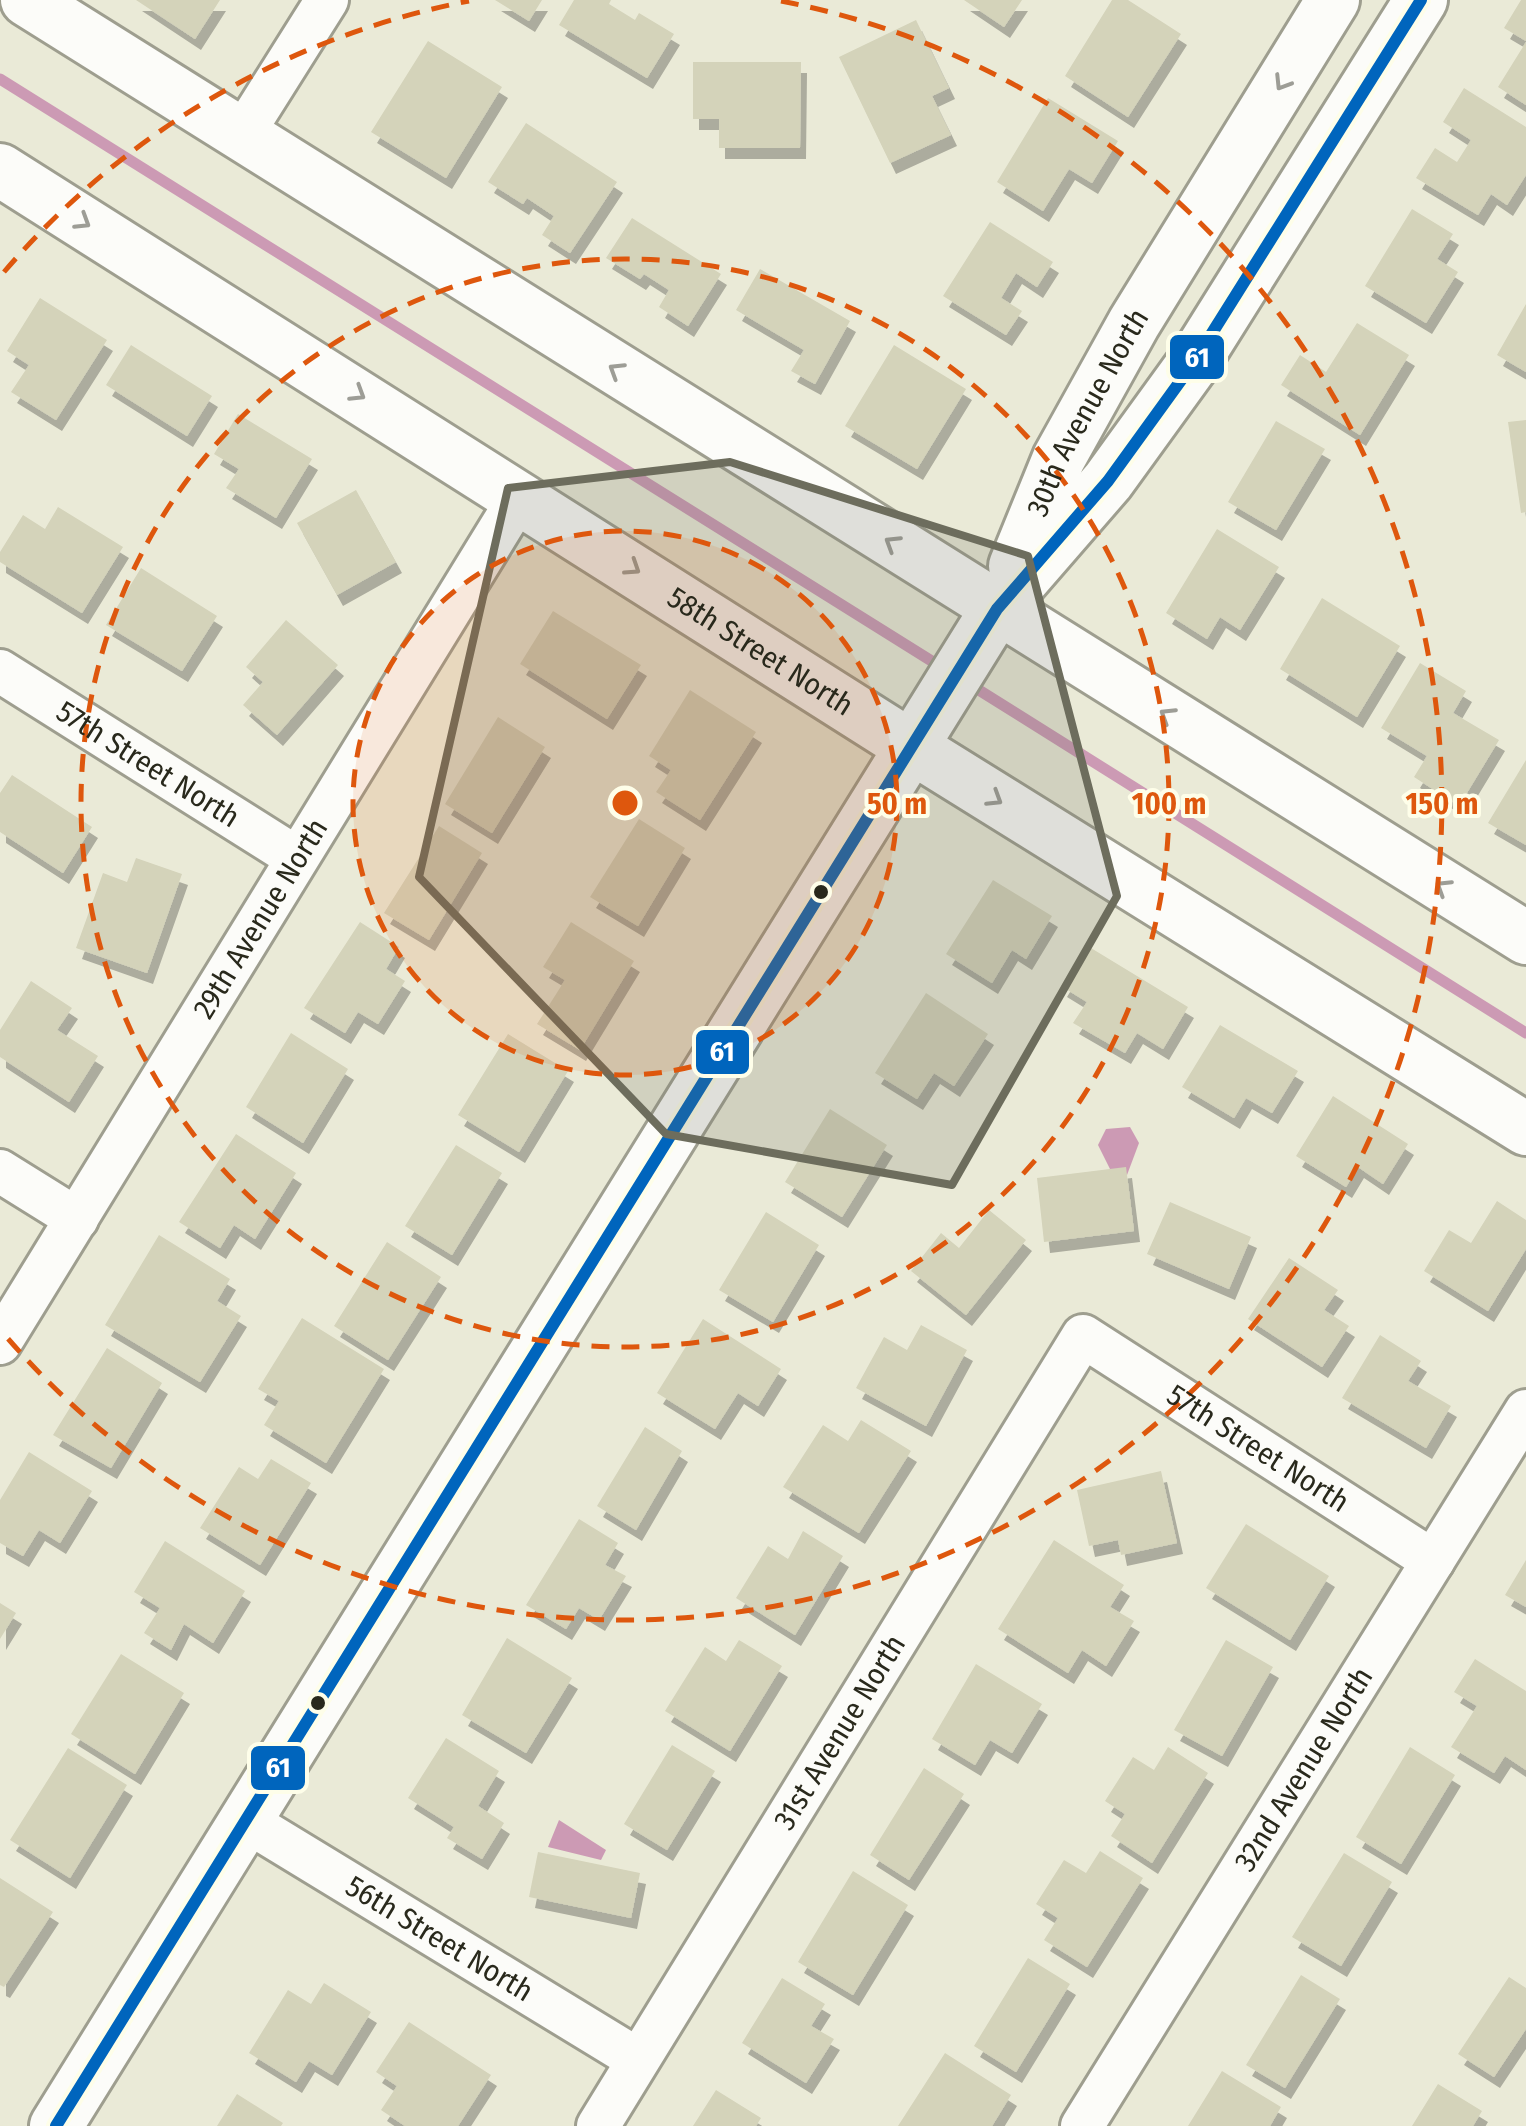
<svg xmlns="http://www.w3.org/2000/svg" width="1526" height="2126" viewBox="0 0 1526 2126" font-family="'Fira Sans Condensed',sans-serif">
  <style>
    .water { fill: #cc9ab4 }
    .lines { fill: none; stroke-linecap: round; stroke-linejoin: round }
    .stream { stroke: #cc9ab4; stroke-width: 11 }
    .building { fill: #d4d3ba; filter: url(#shadow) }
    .minor-casing { stroke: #9e9e8f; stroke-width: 48 }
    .tertiary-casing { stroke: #9e9e8f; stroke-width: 58 }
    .minor { stroke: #fcfcf9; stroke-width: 42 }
    .tertiary { stroke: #fcfcf9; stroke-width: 52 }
    .bus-1-casing { stroke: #fefee9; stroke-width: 20 }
    .bus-1 { stroke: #0065bd; stroke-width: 12 }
    .oneway { stroke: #9d9d96 }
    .marked { fill: #6d6d5d; fill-opacity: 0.2; stroke: #6d6d5d; stroke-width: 8; stroke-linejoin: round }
    .ring { fill: none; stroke: #de570d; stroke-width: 5; stroke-dasharray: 18 12 }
    .bus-dot { fill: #29291c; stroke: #fefee9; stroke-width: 4 }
    .labels { text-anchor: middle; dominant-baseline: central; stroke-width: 8; stroke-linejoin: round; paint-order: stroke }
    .street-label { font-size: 30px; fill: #29291c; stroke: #fefee9 }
    .centre { fill: #de570d; stroke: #fefee9; stroke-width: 5 }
    .ring-label { font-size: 30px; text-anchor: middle; font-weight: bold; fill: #de570d; stroke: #fefee9; stroke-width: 8; stroke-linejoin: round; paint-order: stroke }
    .line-badge { stroke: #fefee9; stroke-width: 4 }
    .badge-label { font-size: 28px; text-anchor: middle; font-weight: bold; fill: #fff }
  </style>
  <defs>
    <filter id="shadow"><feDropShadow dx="6" dy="11" stdDeviation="0" flood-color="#0004"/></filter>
  </defs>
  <rect width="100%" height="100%" fill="#eaead7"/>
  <path class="water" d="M1130 1127 1139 1143 1127 1175 1110 1169 1098 1145 1106 1129Z
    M559 1820 606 1850 601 1860 548 1847Z"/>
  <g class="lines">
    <path class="stream" d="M0 79 946 670
      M966 682 1526 1033"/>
  </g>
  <path class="building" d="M136 0H220L195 39Z
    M495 0H542L529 21Z
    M574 0H611L609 4 635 20 639 13 674 34 647 78 559 25Z
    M964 0H1022L1004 27Z
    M1112 0H1128L1181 34 1128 117 1065 76Z
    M1521 0H1526V41L1504 28Z
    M916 20 949 88 932 96 951 135 890 163 839 57Z
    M428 41 502 87 446 178 371 132Z
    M1526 42V105L1498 87Z
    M693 62H801L800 148H719V119H693Z
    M1464 88 1526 127V175L1507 205 1491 194 1478 215 1416 178 1435 148 1457 162 1471 140 1443 122Z
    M1048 98 1118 141 1092 183 1069 169 1043 211 997 182Z
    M526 123 617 182 570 253 542 235 554 216 527 198 523 204 488 182Z
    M1412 209 1453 234 1437 259 1458 272 1426 323 1365 286Z
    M632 218 721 274 688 326 659 307 669 290 644 274 640 279 606 258Z
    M990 222 1053 262 1037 287 1016 273 1001 298 1022 311 1006 335 943 296Z
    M760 269 850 321 815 384 791 371 804 350 736 310Z
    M40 298 107 340 56 420 11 392 29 365 7 351Z
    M1526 304V372L1497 355Z
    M1357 323 1409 355 1360 435 1281 385 1300 355 1326 372Z
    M131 345 212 396 187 436 106 385Z
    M894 345 966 389 917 469 845 426Z
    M238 414 312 459 276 518 226 488 239 469 214 454Z
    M1526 420V512L1521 513 1508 422Z
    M1276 421 1325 449 1276 530 1228 502Z
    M356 490 396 562 337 595 297 523Z
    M58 507 123 547 82 613 0 562V552L23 515 45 529Z
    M1217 529 1279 567 1240 630 1220 617 1207 639 1166 613Z
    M141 568 217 616 182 671 106 625Z
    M1322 598 1400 646 1357 717 1280 669Z
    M553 611 641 665 607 719 520 664Z
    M286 620 338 665 277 735 243 705 263 682 246 667Z
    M1420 663 1466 691 1453 713 1499 740 1459 806 1414 777 1427 756 1381 728Z
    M690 690 756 732 700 820 656 792 671 770 649 756Z
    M498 717 545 747 492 833 445 804Z
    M1526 760V845L1488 823Z
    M12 775 92 827 63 873 0 832V793Z
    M639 819 685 848 638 926 590 897Z
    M439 826 482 853 429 940 384 913Z
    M136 858 182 874 147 973 76 948 103 873 127 882Z
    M993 880 1052 916 1026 959 1012 950 992 983 946 954Z
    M360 922 399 947 386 969 405 981 378 1024 358 1012 345 1033 304 1008Z
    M571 922 634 961 580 1050 537 1024 565 980 543 967Z
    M1086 945 1188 1007 1163 1049 1137 1033 1125 1053 1073 1023 1087 1002 1061 986Z
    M31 981 72 1008 57 1030 98 1056 69 1102 0 1057V1030Z
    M926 993 988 1034 954 1086 934 1073 917 1099 875 1073Z
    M1220 1025 1298 1071 1272 1113 1246 1098 1234 1118 1182 1087Z
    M291 1033 348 1069 303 1143 246 1107Z
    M508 1034 568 1071 519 1152 458 1115Z
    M1333 1096 1408 1144 1383 1184 1358 1167 1346 1187 1296 1156Z
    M830 1109 887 1145 842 1217 785 1182Z
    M236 1134 296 1173 255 1239 234 1225 220 1248 179 1222Z
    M456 1145 502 1173 452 1255 405 1226Z
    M1126 1167 1134 1231 1044 1242 1037 1178Z
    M1497 1201 1526 1220V1249L1488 1311 1424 1271 1449 1230 1471 1243Z
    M1170 1202 1251 1237 1229 1289 1147 1254Z
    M989 1210 1026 1240 966 1315 911 1271 941 1233 959 1248Z
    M766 1212 819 1245 773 1322 719 1290Z
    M159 1235 230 1279 217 1301 241 1316 200 1382 105 1325Z
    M387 1242 441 1277 388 1360 334 1326Z
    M1289 1258 1338 1290 1324 1310 1349 1326 1322 1367 1248 1319Z
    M302 1318 384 1369 326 1463 264 1425 279 1401 258 1389Z
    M703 1319 781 1369 758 1406 738 1393 715 1429 657 1393Z
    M921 1325 967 1350 926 1426 856 1388 884 1337 907 1350Z
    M1380 1335 1421 1361 1408 1381 1451 1406 1426 1448 1342 1398Z
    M107 1348 162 1383 111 1468 53 1435Z
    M861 1420 911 1451 859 1533 783 1487 823 1425 848 1441Z
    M645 1427 682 1451 636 1530 597 1506Z
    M29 1452 92 1491 60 1543 39 1530 23 1556 0 1543V1500Z
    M271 1459 311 1483 260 1565 200 1528 239 1467 258 1479Z
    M1161 1471 1177 1543 1121 1555 1118 1540 1089 1546 1077 1490Z
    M579 1519 618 1543 605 1565 626 1576 599 1620 579 1608 566 1629 526 1605Z
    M1246 1524 1329 1576 1290 1640 1206 1588Z
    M803 1531 843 1556 795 1635 736 1598 768 1546 788 1559Z
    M1054 1540 1124 1585 1110 1607 1134 1621 1106 1666 1082 1650 1068 1673 998 1629Z
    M165 1541 245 1591 213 1643 184 1624 171 1650 144 1633 160 1608 134 1592Z
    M1526 1560V1607L1505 1595Z
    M0 1603 16 1613 0 1639Z
    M507 1638 572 1678 526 1753 462 1715Z
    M739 1640 782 1666 730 1751 665 1711 705 1647 726 1661Z
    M1226 1640 1273 1667 1222 1756 1174 1730Z
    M121 1654 184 1693 135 1774 71 1734Z
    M1475 1659 1526 1691V1770L1505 1756 1494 1773 1451 1747 1477 1706 1454 1692Z
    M976 1664 1042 1704 1012 1753 990 1740 975 1765 932 1739Z
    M446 1738 499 1771 478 1806 504 1823 482 1859 447 1838 454 1827 408 1798Z
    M672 1745 715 1771 667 1850 624 1824Z
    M1168 1747 1208 1773 1152 1863 1111 1836 1125 1814 1105 1801 1133 1757 1154 1770Z
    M1410 1747 1455 1775 1401 1864 1356 1837Z
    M68 1748 127 1785 70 1878 10 1840Z
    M924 1768 964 1794 909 1880 870 1855Z
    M1100 1851 1143 1878 1087 1967 1044 1940 1058 1918 1036 1904 1064 1860 1086 1873Z
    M538 1852 640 1873 631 1918 529 1897Z
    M1344 1853 1392 1882 1341 1966 1292 1937Z
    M853 1871 908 1905 853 1995 798 1962Z
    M0 1878 53 1912 4 1987 0 1985Z
    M1028 1958 1070 1984 1016 2072 974 2046Z
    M1301 1975 1340 1999 1285 2088 1246 2065Z
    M1509 1977 1526 1988V2029L1494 2077 1458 2054Z
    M782 1978 825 2004 811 2026 834 2039 806 2083 742 2043Z
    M324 1983 371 2012 332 2075 309 2061 296 2082 249 2053 288 1990 311 2004Z
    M409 2022 491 2075 458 2126H405L381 2110 397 2086 376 2072Z
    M945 2053 1011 2095 992 2126H898Z
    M1222 2071 1281 2107 1270 2126H1188Z
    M1438 2084 1482 2111 1473 2126H1412Z
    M716 2090 761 2118 756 2126H693Z
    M237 2094 283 2123 281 2126H217Z"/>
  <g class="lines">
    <defs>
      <g id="minor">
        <path d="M242 135 327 0"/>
        <path id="s1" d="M0 671 297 858"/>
        <path d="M0 1171 77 1219"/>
        <path id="s2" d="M0 1343 520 496"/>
        <path id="s3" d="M243 1819 637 2059"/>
        <path id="s4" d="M598 2126 1083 1336 1433 1561"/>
        <path id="s5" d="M1082 2126 1526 1411"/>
      </g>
      <g id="tertiary">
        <path d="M27 0 1526 938"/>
        <path id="s6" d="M0 170 910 746 1526 1129"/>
        <path id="s7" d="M1015 566 1059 458 1134 323 1333 0"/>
        <path d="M56 2126 997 609 1108 481 1192 365 1421 0"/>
      </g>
    </defs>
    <use href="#minor" class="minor-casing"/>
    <use href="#tertiary" class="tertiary-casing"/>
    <use href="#minor" class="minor"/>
    <use href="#tertiary" class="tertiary"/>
    <defs>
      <path id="bus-1" d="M56 2126 997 609 1108 481 1192 365 1421 0"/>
    </defs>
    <use href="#bus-1" class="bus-1-casing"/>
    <use href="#bus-1" class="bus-1"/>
  </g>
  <defs><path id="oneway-chevron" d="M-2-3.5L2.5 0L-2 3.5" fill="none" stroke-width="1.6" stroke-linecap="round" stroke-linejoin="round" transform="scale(2.5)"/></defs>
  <g class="oneway">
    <use href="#oneway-chevron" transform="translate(1282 83) rotate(122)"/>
    <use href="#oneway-chevron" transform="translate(83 222) rotate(32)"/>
    <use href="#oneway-chevron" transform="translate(616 370) rotate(-148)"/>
    <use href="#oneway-chevron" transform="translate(358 394) rotate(32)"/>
    <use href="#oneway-chevron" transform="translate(892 543) rotate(-148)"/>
    <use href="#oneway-chevron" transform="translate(633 568) rotate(33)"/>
    <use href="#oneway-chevron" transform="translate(1167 715) rotate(-148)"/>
    <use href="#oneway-chevron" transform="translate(995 799) rotate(32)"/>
    <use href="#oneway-chevron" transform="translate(1443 887) rotate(-148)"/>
  </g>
  <path class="marked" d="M730 462 1028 556 1117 896 952 1185 666 1134 419 877 508 488Z"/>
  <circle cx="625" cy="803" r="272" fill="#de570d" fill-opacity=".12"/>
  <g class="ring">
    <circle cx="625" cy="803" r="272"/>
    <circle cx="625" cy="803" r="544"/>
    <path d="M4 272A817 817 0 0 1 469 1M781 1A817 817 0 1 1 4 1334"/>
  </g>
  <g class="bus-dot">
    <circle cx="821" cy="892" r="9"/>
    <circle cx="318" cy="1703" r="9"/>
  </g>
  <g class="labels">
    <g class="street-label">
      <text stroke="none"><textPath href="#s7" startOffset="170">30th Avenue North</textPath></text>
      <text stroke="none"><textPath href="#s6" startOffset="900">58th Street North</textPath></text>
      <text stroke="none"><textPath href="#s1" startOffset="175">57th Street North</textPath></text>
      <text stroke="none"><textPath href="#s2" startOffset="498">29th Avenue North</textPath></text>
      <text stroke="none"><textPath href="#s4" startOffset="1135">57th Street North</textPath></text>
      <text stroke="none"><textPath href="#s4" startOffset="462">31st Avenue North</textPath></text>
      <text stroke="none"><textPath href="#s5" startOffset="420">32nd Avenue North</textPath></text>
      <text stroke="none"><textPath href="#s3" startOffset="230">56th Street North</textPath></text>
    </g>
  </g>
  <circle cx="625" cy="803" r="15" class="centre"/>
  <g class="ring-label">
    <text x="897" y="814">50 m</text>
    <text x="1169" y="814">100 m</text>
    <text x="1442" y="814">150 m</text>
  </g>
  <g class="line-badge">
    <rect x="1168" y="333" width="58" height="48" rx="10" fill="#0065bd"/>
    <rect x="694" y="1028" width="57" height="48" rx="10" fill="#0065bd"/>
    <rect x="249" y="1744" width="58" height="48" rx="10" fill="#0065bd"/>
  </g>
  <g class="badge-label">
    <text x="1197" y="367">61</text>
    <text x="722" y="1061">61</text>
    <text x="278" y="1777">61</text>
  </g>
</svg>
